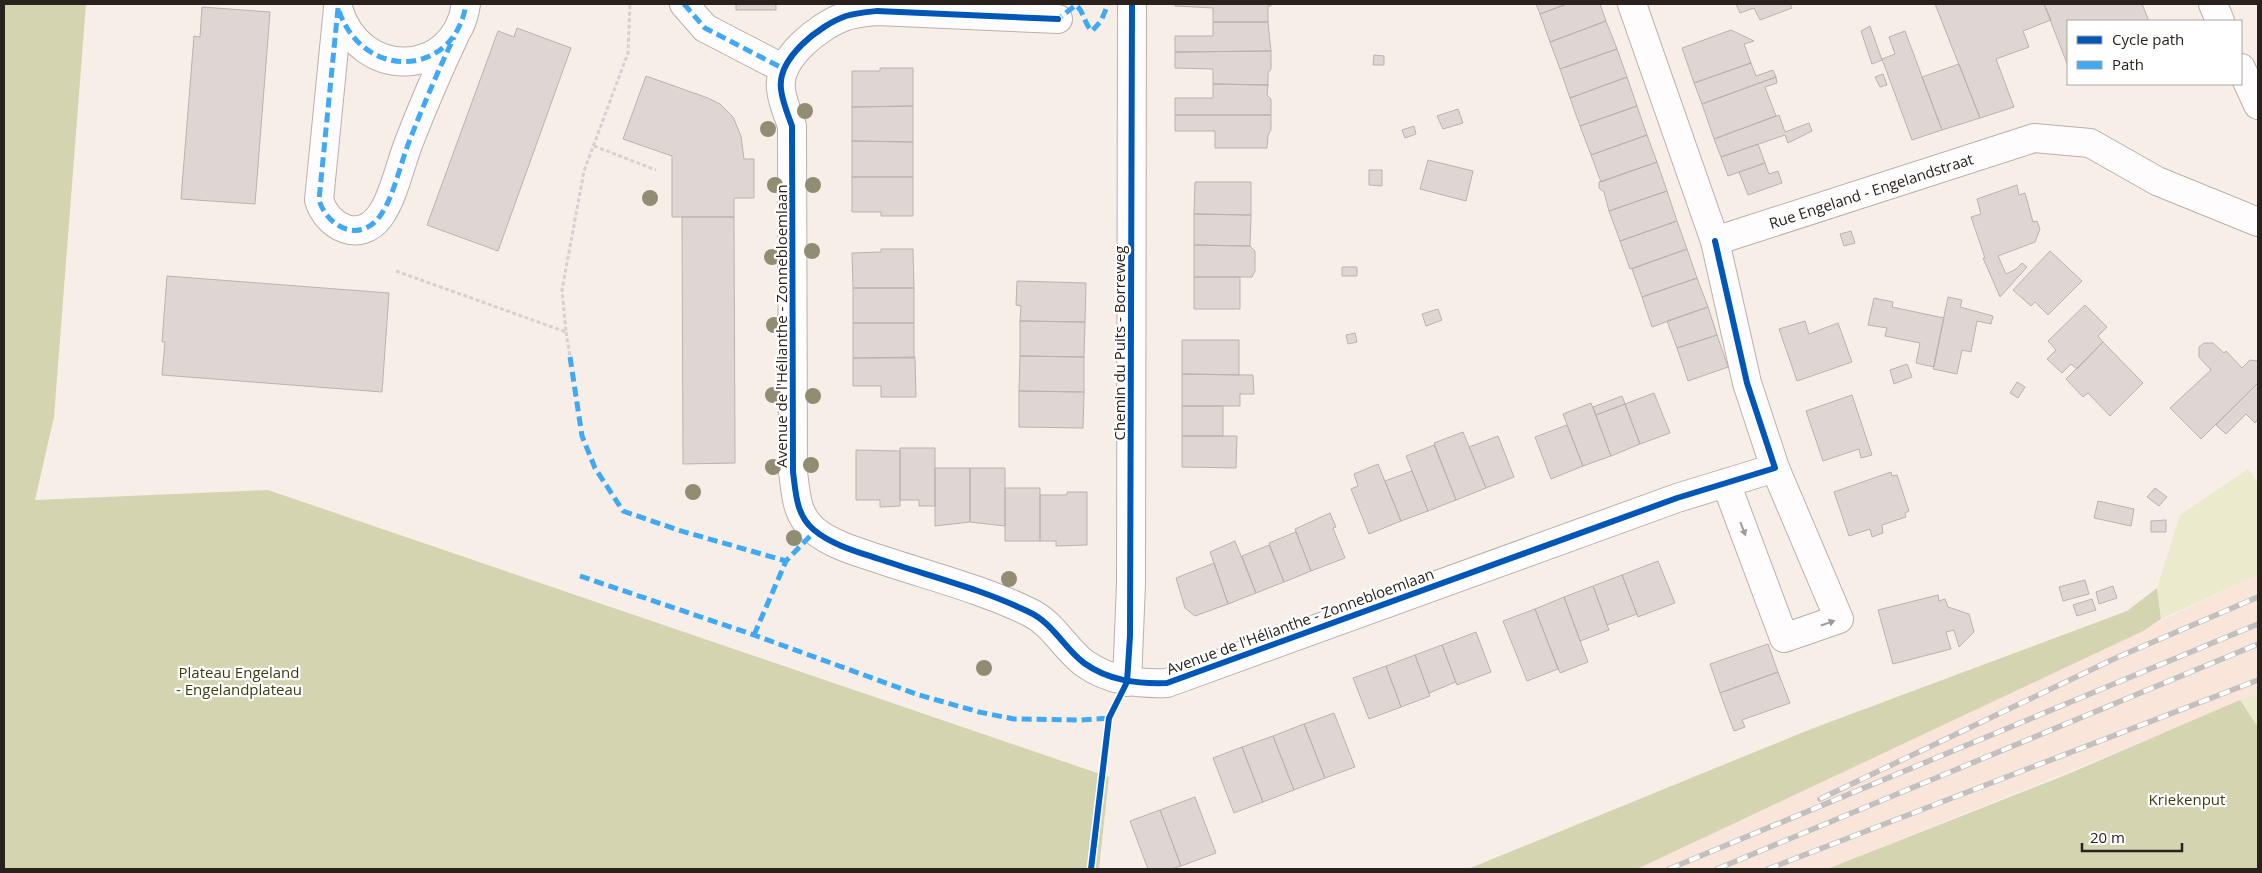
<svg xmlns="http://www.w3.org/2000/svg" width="2262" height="873" viewBox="0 0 2262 873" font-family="'Open Sans',sans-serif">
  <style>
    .built { fill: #f9e5d9 }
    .green { fill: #ebeacd }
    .forest { fill: #d5d4b1 }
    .building { fill: #dfd6d3; stroke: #bbb2af }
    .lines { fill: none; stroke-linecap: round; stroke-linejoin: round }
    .street-casing { stroke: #b9b0ac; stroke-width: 30 }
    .path { stroke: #d5d1d0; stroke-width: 3; stroke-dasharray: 4 2.5; stroke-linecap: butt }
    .street { stroke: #fefcfc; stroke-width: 28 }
    .rail-casing { stroke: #c2bfbe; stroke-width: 5.5 }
    .rail { stroke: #fff; stroke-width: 4; stroke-dasharray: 11; stroke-linecap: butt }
    .quiet { stroke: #3fa9f5; stroke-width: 5; stroke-dasharray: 10 5; stroke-linecap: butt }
    .cycleway-casing { stroke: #fff; stroke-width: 9 }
    .cycleway { stroke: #0057b8; stroke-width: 6 }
    .tree { fill: #908d72 }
    .oneway { fill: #9e9997 }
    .labels { text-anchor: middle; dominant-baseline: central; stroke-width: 4.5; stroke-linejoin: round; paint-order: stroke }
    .street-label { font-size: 15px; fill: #29211c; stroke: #fff }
    .park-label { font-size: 15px; fill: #3a3e11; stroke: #fff }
  </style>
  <rect width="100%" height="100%" fill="#f8eee8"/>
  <path class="built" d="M2258 575V695L1827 869H1637Z"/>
  <path class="green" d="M2248 469 2258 483V575L2161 619 2157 588 2180 515Z
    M2258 695V727L2240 700Z"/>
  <path class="forest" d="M4 4H86L54 417 35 500 268 490 1109 777 1099 869H4Z
    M2157 588 2161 619 2143 631 1637 869H1468L1811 729 2127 611Z
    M2240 700 2258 727V869H1827L2068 774Z"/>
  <path class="building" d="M736 4H776V10H736Z
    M1175 4H1271V6H1268V22H1213V8L1175 6Z
    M1536 4H1567L1540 14Z
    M1567 4H1600L1606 21 1550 42 1540 14Z
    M1736 4H1790L1792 8 1760 20 1754 8 1740 13Z
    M1935 4H2044L2051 20 2023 31 2029 47 1996 59 2014 107 1980 118Z
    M2044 4H2142L2149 21H2068V66Z
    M202 7 270 12 255 204 181 199 194 36 200 37Z
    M1606 21 1617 49 1560 69 1550 42Z
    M1213 22H1268L1271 51 1175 52V36H1213Z
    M1870 26 1882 60 1872 64 1861 31Z
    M517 28 571 48 498 251 427 225 498 31 514 37Z
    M1731 30 1754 41 1744 44 1751 63 1694 83 1682 48Z
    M1905 31 1942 130 1912 140 1882 59 1895 54 1889 37Z
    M1617 49 1627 77 1570 98 1560 69Z
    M1271 51V69L1268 73V85L1213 84V69L1175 68V52Z
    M1374 55 1384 56V65H1373Z
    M1751 63 1756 76 1773 70 1776 77 1702 104 1694 83Z
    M1959 64 1980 118 1942 130 1922 77Z
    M880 68H913V106L852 107V71H880Z
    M1883 74 1887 85 1880 87 1875 77Z
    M646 76 708 98 720 104 733 117 741 136 744 159H754V198H734V217H672V156L623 139Z
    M1627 77 1637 106 1580 126 1570 98Z
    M1776 77 1777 83 1765 87 1776 116 1714 139 1702 104Z
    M1213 84 1268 85 1267 95 1271 99V115H1175V98H1213Z
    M913 106V142L852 141V107Z
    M1637 106 1647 135 1591 155 1580 126Z
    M1458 109 1463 123 1443 129 1437 116Z
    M1175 115H1271V130L1268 135 1267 148H1215V131H1175Z
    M1779 115 1785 132 1809 123 1812 131 1788 143 1785 135 1721 157 1714 139Z
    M1414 126 1416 134 1405 138 1402 130Z
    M1647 135 1657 162 1601 182 1591 155Z
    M852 141 913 142V177H852Z
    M1758 144 1765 163 1728 176 1721 157Z
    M1428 160 1473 171 1466 201 1420 189Z
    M1657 162 1667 191 1609 211 1604 192 1599 188V182Z
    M1765 163 1769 174 1778 171 1782 183 1748 195 1739 172Z
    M1369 170H1382V186L1369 185Z
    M852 177H913V216H881V212H852Z
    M1195 182H1251V215L1194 214Z
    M2017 185 2019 195 2025 193 2033 222 2037 221 2040 229 2035 242 1998 256 2006 274 2016 269 2022 263 2027 267 2000 297 1983 258H1985L1971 217 1981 214 1977 199Z
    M1667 191 1677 221 1620 241 1609 211Z
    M1194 214 1251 215 1250 246 1194 245Z
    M682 217H734L735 463 683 464Z
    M1677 221 1687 249 1630 269 1620 241Z
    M1851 231 1855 243 1844 246 1840 234Z
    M1194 245 1250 246 1255 251V271L1252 277H1194Z
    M881 249H913L914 288H853L852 253 881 252Z
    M1687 249 1697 278 1642 297 1632 269Z
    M2050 251 2082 281 2048 315 2035 302 2031 306 2013 290Z
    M1342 267H1357V276H1342Z
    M167 276 389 293 382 392 162 375 165 342H162Z
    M1194 277H1240V309H1194Z
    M1697 278 1708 307 1652 327 1642 297Z
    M1017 281 1086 283 1085 322 1020 321 1021 306 1016 305Z
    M853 288H914V323H853Z
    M1948 297 1962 300 1960 307 1993 316 1991 324 1977 321 1971 352 1962 350 1957 374 1933 369Z
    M1874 298 1893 302 1892 307 1944 318 1934 367 1916 363 1920 343 1885 336 1887 328 1868 325Z
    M2085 305 2107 327 2098 336 2103 342 2077 369 2071 364 2062 373 2047 359 2056 350 2048 341Z
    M1708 307 1717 335 1677 348 1667 321Z
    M1438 309 1442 320 1426 326 1422 314Z
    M1020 321 1085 322 1084 357 1020 356Z
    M1805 321 1809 334 1838 323 1852 362 1797 381 1779 329Z
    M853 323H914V358H853Z
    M1355 333 1357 342 1348 344 1346 335Z
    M1717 335 1728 367 1688 381 1677 348Z
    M1182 340H1239V375L1182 374Z
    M2103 342 2143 383 2110 416 2088 393 2083 397 2066 379Z
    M2204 343H2213L2224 353 2226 351 2242 368 2250 360 2258 361V383L2201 439 2170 408 2211 370 2199 357V347Z
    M1020 356 1084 357V392L1019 391Z
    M915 357 916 397H881V386H853V358Z
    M1907 364 1912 377 1894 384 1890 370Z
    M1182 374 1253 375 1254 394H1240V406H1182Z
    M2017 382 2025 387 2018 398 2010 393Z
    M2258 383V419L2255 423 2246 414 2226 434 2216 425Z
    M1019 391 1084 392 1083 428 1019 427Z
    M1654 393 1670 433 1640 444 1625 404Z
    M1852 395 1872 455 1861 458 1859 449 1823 461 1806 411Z
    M1622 396 1625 404 1596 415 1593 407Z
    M1591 403 1611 456 1583 466 1563 414Z
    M1625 404 1640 444 1611 456 1596 415Z
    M1182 406H1223V436H1182Z
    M1567 425 1583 466 1551 479 1535 437Z
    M1463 432 1486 488 1456 500 1434 443Z
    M1182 436H1237L1236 468 1182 467Z
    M1498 436 1514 477 1486 488 1469 447Z
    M1434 445 1456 500 1428 511 1406 456Z
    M900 448H935V506H919V500H900Z
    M856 450 900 451V506L880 507V500H856Z
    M1378 464 1401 521 1369 534 1351 489 1358 486 1354 474Z
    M935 468H970V522L935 526Z
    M970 468H1005V526L970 522Z
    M1412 471 1428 511 1401 521 1385 481Z
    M1891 472 1892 476 1897 475 1909 511 1905 513 1906 517 1882 525 1883 533 1872 537 1870 529 1849 536 1834 492Z
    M1005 488H1040V541H1005Z
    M2155 488 2167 497 2159 506 2147 497Z
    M1067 492H1087V545L1056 546V541H1040V495H1067Z
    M2098 501 2134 509 2131 526 2094 518Z
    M1330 513 1336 527 1333 528 1345 558 1311 571 1295 529Z
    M2166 520V532H2151V521Z
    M1296 532 1311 571 1284 582 1269 543Z
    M1235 541 1256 593 1228 604 1210 552Z
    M1269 545 1284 582 1256 593 1242 556Z
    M1658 561 1675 603 1638 617 1622 575Z
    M1214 563 1228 604 1195 616 1185 608 1176 578Z
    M1622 575 1637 614 1607 625 1593 586Z
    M2085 580 2089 594 2063 601 2059 587Z
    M1593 586 1609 630 1580 641 1564 597Z
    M2113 586 2117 598 2099 604 2096 592Z
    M1938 595 1939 601 1945 599 1948 607 1969 614 1974 632 1959 647 1954 630 1946 632 1951 649 1893 664 1878 610Z
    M1564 597 1588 662 1560 673 1535 609Z
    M2092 599 2096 610 2077 616 2073 605Z
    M1535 609 1558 669 1527 681 1503 621Z
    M1476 632 1491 672 1457 685 1442 645Z
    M1768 644 1778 672 1720 693 1710 664Z
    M1442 645 1456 682 1429 693 1415 655Z
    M1415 655 1430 696 1401 707 1386 666Z
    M1386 666 1401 707 1369 719 1353 678Z
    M1778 672 1790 703 1742 720 1745 727 1734 731 1720 693Z
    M1334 713 1355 767 1325 778 1304 724Z
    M1304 724 1325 778 1294 790 1273 736Z
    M1273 736 1294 790 1263 802 1242 747Z
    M1242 747 1263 802 1234 813 1213 758Z
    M1195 797 1216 853 1181 866 1160 810Z
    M1160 810 1181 866 1171 869H1148L1130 821Z"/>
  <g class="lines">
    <defs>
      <g id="street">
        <path d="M684 4 705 28 784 69"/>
        <path id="s1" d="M1632 4 1715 241 2034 138 2090 143 2157 181 2258 222"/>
        <path d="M2213 4 2220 21"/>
        <path d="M338 8 319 200C327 227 360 244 380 216 394 196 400 165 409 142 423 106 438 71 454 37"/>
        <path d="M338 8C359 81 455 79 466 4"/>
        <path d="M1058 19 877 11C867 12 856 13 846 16 820 25 777 58 781 89 782 101 788 115 792 126L793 472C796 494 796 515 814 530 832 545 858 552 879 559 929 576 982 589 1029 612 1053 623 1064 648 1084 663 1109 681 1138 684 1167 683L1677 498 1775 468 1747 383 1715 241"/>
        <path d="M2241 68 2258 105"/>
        <path d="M1726 483 1784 638 1839 619 1775 468"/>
        <path d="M1127 682 1131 584 1132 4"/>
      </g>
    </defs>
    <use href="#street" class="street-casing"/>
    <path class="path" d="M594 146 656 170
      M396 271 566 332 562 290 584 171 628 53 630 4
      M566 332 570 357"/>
    <use href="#street" class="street"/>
    <defs>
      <path id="rail" d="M1820 799 2118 657 2258 597
        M1669 869 2258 624
        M1717 869 2258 644
        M1768 869 2258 680"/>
    </defs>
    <use href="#rail" class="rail-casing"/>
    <use href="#rail" class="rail"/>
    <path class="quiet" d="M684 4 705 28 784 69 786 66
      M338 8 319 200C327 227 360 244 380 216 394 196 400 165 409 142 423 106 438 71 454 37
      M339 11C364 82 455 77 466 4
      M1053 18 1058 19 1076 5C1085 13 1084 24 1092 31L1101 21 1108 4
      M570 357 582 436 595 468 623 511 678 530 786 561
      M580 576 754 635 919 695 979 712 1014 719 1081 720 1109 718
      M754 635 786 561 815 531"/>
    <defs>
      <path id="cycleway" d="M1058 19 877 11C867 12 856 13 846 16 820 25 777 58 781 89 782 101 788 115 792 126L793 472C796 494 796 515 814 530 832 545 858 552 879 559 929 576 982 589 1029 612 1053 623 1064 648 1084 663 1109 681 1138 684 1167 683L1677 498 1775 468 1747 383 1715 241
        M1091 869 1109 718 1127 682 1130 636 1132 4"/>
    </defs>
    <use href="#cycleway" class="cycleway-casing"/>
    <use href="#cycleway" class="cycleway"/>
  </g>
  <g class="tree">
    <circle cx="805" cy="111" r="8"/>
    <circle cx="768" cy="129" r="8"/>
    <circle cx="775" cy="185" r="8"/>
    <circle cx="813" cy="185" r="8"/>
    <circle cx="650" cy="198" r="8"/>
    <circle cx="812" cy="251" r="8"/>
    <circle cx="772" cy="257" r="8"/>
    <circle cx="774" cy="325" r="8"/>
    <circle cx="773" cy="395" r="8"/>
    <circle cx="813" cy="396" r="8"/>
    <circle cx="811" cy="465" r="8"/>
    <circle cx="773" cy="467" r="8"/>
    <circle cx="693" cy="492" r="8"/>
    <circle cx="794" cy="538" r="8"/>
    <circle cx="1009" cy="579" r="8"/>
    <circle cx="984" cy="668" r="8"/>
  </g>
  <defs><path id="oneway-solid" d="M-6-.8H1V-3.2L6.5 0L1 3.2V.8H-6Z" transform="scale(1.25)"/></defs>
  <g class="oneway">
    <use href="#oneway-solid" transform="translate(1743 529) rotate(69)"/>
    <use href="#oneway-solid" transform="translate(1828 623) rotate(-19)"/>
  </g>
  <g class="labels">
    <g class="street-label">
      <text stroke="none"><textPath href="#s1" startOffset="415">Rue Engeland - Engelandstraat</textPath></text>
      <text transform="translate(781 326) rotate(-90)">Avenue de l'Hélianthe - Zonnebloemlaan</text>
      <text transform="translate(1119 343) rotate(-90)">Chemin du Puits - Borreweg</text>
      <text transform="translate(1300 621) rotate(-20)">Avenue de l'Hélianthe - Zonnebloemlaan</text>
    </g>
    <g class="park-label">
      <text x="239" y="672">Plateau Engeland<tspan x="239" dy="17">- Engelandplateau</tspan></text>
      <text x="2187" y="799">Kriekenput</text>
    </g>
  </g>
  <rect width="2262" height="873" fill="none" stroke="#29211c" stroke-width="10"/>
  <rect x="2067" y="20" width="175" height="65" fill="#ffffff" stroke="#a9a6a4"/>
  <rect x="2077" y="36" width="25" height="8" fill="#0057b8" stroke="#a9a6a4"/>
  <text x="2112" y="45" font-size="15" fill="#29211c">Cycle path</text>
  <rect x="2077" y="61" width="25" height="8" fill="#3fa9f5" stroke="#a9a6a4"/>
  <text x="2112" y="70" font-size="15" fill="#29211c">Path</text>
  <path d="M2082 843v8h100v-8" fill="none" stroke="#29211c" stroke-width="2.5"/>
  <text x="2090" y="843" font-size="15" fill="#29211c" stroke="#ffffff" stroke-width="4" paint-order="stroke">20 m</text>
</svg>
